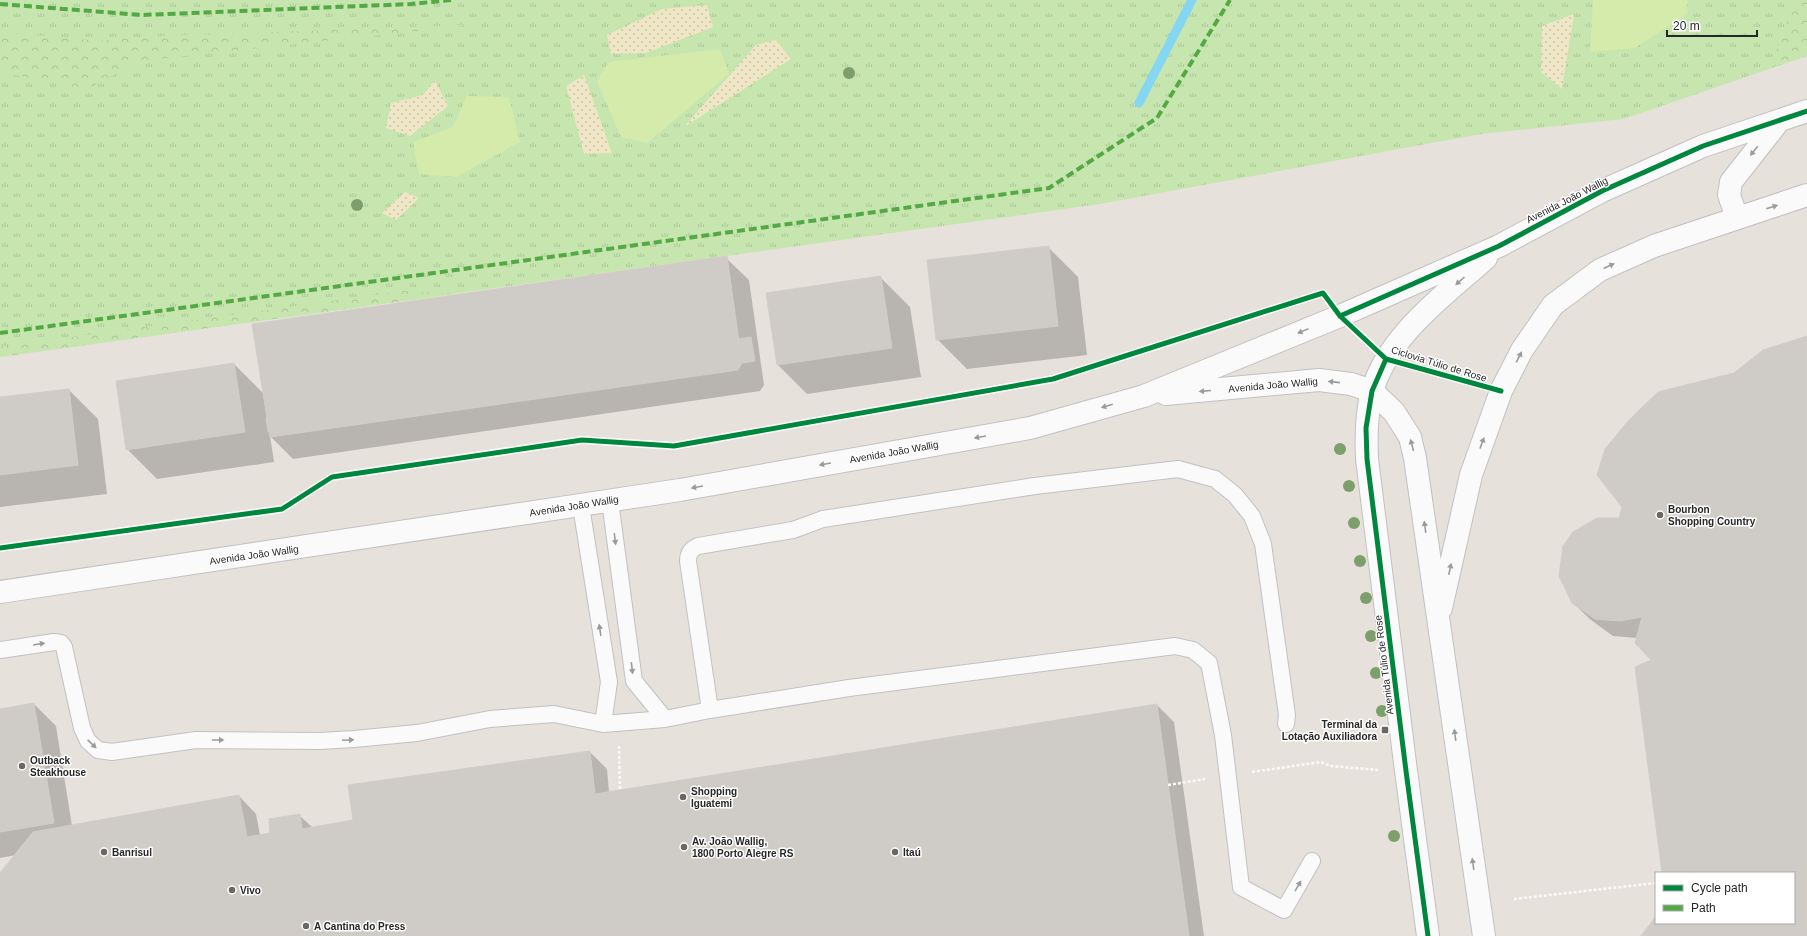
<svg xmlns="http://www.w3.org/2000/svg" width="1807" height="936" viewBox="0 0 1807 936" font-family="Arial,sans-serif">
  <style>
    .grass { fill: url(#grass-tufts) }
    .forest { fill: url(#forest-crowns) }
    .sand { fill: url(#sand-dots) }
    .pitch { fill: #d4ebac }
    .shadow { fill: #0003 }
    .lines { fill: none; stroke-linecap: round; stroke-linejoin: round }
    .stream { stroke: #85d6f2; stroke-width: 9 }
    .building { fill: #cfcbc6; stroke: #d2cdc7 }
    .lane-casing { stroke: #c2c1c2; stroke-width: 18 }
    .secondary-casing { stroke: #c2c1c2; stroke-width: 24 }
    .path { stroke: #fbfafa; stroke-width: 2.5; stroke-dasharray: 3 2; stroke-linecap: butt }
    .lane { stroke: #fbfafa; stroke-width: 16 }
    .secondary { stroke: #fbfafa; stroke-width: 22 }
    .quiet { stroke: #53aa44; stroke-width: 4; stroke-dasharray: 8 4; stroke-linecap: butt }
    .cycleway-casing { stroke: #fff; stroke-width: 8 }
    .cycleway { stroke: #00873e; stroke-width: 5 }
    .tree { fill: #7c9f6c }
    .oneway { fill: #9c9b9b }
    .poi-dot { fill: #6a6866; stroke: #fff; stroke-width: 1.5 }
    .labels { text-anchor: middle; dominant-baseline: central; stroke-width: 3; stroke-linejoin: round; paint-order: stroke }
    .street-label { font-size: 10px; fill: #272727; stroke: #fff }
    .poi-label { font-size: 10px; font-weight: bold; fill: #272727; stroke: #fff; text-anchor: start }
  </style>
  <defs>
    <pattern id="grass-tufts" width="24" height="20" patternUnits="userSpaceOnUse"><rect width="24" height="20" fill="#c7e6af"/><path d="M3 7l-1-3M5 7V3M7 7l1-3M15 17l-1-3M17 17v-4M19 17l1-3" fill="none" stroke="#abc597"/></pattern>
    <pattern id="forest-crowns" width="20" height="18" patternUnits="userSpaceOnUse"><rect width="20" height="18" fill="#c7e6af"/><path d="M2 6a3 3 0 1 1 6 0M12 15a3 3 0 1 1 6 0" fill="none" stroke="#abc597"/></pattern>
    <pattern id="sand-dots" width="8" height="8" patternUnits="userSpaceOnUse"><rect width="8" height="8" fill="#efe6c5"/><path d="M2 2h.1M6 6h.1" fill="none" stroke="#cdc5a9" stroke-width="1.8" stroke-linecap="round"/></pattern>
  </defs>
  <rect width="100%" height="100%" fill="#e7e1db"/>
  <path class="grass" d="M0 0H1807V56L1624 119 1481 134 1100 204 0 357Z"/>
  <path class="forest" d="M1795 0H1807V56L1770 68Z
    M472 25 139 61 86 90 0 72V32L99 41 139 37Z
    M403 291 455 294 0 357V347Z"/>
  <path class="sand" d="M707 5 713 27 646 53 611 54 607 35 662 9Z
    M1574 14 1562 89 1541 72 1542 26Z
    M776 40 791 59 684 127 756 45Z
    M584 75 612 153 584 154 566 86Z
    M435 80 448 106 410 136 386 128 391 103 423 95Z
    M405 192 419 198 396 220 382 213Z"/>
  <path class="pitch" d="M1593 0H1687L1688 13 1635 48 1590 52Z
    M720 49 729 74 647 143 621 137 597 81 609 62Z
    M467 96 509 97 520 142 456 177 419 174 413 142 453 127Z"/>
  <path class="shadow" d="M1048 247 1078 277 1087 355 967 369 937 339Z
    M726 258 749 280 764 385 760 391 293 459 270 436 274 462 157 479 127 449 234 364 264 394Z
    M880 277 910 307 921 377 807 394 778 365Z
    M1807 337V936H1642L1656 918V923H1794V873H1663L1653 661 1637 638 1613 636 1591 620 1573 603 1619 519 1735 374Z
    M69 390 98 419 107 494 0 507V398Z
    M34 704 56 726 72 826 239 796 256 814 260 835 271 833 299 815 313 828 354 821 590 752 607 769 609 792 1157 705 1174 722 1204 936H0V874L16 855 0 858V710Z"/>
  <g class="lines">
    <path class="stream" d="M1139 103 1192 0"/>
  </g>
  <path class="building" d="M1049 246 1058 326 936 340 927 260Z
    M727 256 742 363 738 370 270 437 252 324Z
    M881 276 892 348 777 365 766 293Z
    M283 327 286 355 282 359 271 360 266 338 273 337 272 328Z
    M1807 336V936H1641L1656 916V923H1794V873H1662L1635 667 1651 660 1635 643 1642 617 1620 621 1595 619 1572 603 1559 576 1563 546 1573 532 1597 518H1619L1622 507 1597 475 1605 449 1629 420 1658 392 1734 373 1763 350Z
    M751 337 755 361 743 363 738 339Z
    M234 363 245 432 126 450 116 381Z
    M69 389 78 465 0 475V397Z
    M285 415 287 429 268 432 266 418Z
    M34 703 54 823 0 832V709Z
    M1157 704 1189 936H0V873L33 832 239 795 247 837 270 833 269 819 300 814 302 829 353 820 348 785 590 751 595 794Z"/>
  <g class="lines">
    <defs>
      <path id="lane" d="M610 501 634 681 665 719
        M581 506 609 682 603 724
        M0 650 54 642 61 643 64 647 82 728 88 741 98 750 112 752 196 740 320 741 354 739 417 733 490 719 554 714 603 724 665 719 710 710 849 688 1175 646 1193 650 1209 663 1223 735 1241 887 1284 910 1312 861
        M710 710 688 561C688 553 691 549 698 546L793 530 823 519 1035 486 1178 469 1215 479 1235 495 1252 516 1263 544 1287 715 1286 724"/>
      <path id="secondary" d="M1737 218 1729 195 1731 182 1779 121
        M1166 394 1319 380 1351 384 1372 391 1394 412 1410 437 1415 458 1484 936
        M0 592 680 490 1030 428 1144 396 1340 316 1499 246 1602 191 1703 146 1807 111
        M1441 608 1471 475 1501 391 1522 350 1553 305 1600 270 1654 246 1807 195
        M1428 936 1406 771 1367 459C1366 437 1366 414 1372 392 1387 336 1445 295 1486 258"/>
    </defs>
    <use href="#lane" class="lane-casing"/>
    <use href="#secondary" class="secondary-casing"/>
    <path class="path" d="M619 746 620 789
      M1252 772 1321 762 1330 766 1379 770
      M1168 785 1205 779
      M1514 899 1656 883"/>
    <use href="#lane" class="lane"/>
    <use href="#secondary" class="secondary"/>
    <path class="quiet" d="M0 4 142 15 411 4 451 0
      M0 333 1049 188 1157 118 1230 0"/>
    <defs>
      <path id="cycleway" d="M1340 316 1499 246 1602 191 1703 146 1807 111
        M1386 359 1372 391 1366 428 1367 459 1406 771 1428 936
        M0 548 282 509 332 477 582 440 674 446 1053 379 1323 293 1340 316 1386 359 1501 391"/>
    </defs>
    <use href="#cycleway" class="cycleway-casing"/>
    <use href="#cycleway" class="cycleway"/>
  </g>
  <g class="tree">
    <circle cx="849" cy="73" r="6"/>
    <circle cx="357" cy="205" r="6"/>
    <circle cx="1340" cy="449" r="6"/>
    <circle cx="1349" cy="486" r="6"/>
    <circle cx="1354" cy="523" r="6"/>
    <circle cx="1360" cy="561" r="6"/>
    <circle cx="1366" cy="598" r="6"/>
    <circle cx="1371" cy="636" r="6"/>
    <circle cx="1376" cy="673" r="6"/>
    <circle cx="1382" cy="711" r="6"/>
    <circle cx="1394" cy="836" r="6"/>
  </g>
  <defs><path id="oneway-solid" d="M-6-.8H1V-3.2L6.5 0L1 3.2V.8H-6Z"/></defs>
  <g class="oneway">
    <use href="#oneway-solid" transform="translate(1754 151) rotate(129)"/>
    <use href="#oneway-solid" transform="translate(1772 207) rotate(-18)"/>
    <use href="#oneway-solid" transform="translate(1609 266) rotate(-24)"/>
    <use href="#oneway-solid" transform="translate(1460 281) rotate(138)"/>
    <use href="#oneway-solid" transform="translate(1303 331) rotate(158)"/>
    <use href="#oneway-solid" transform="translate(1519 357) rotate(-63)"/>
    <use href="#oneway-solid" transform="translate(1334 382) rotate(-174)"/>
    <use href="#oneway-solid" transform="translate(1205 391) rotate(175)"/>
    <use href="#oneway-solid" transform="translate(1107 406) rotate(164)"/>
    <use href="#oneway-solid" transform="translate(980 437) rotate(170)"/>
    <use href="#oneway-solid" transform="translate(1482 443) rotate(-70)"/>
    <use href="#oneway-solid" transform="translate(1412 445) rotate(-104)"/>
    <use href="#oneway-solid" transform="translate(825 464) rotate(170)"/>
    <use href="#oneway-solid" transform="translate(697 487) rotate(170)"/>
    <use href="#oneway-solid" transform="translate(1425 527) rotate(-98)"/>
    <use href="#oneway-solid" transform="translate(615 539) rotate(83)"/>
    <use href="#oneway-solid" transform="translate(1450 569) rotate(-78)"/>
    <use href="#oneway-solid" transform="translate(600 630) rotate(-99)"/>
    <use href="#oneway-solid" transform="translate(39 644) rotate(-9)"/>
    <use href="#oneway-solid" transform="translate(632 668) rotate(83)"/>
    <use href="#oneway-solid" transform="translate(1455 735) rotate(-98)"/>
    <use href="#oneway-solid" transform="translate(218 740)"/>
    <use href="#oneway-solid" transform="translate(348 740) rotate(-3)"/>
    <use href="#oneway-solid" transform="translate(92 744) rotate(43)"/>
    <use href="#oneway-solid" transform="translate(1473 864) rotate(-98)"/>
    <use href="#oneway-solid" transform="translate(1298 886) rotate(-60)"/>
  </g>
  <g class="poi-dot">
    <circle cx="1660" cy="515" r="4"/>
    <rect x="1381" y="726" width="8" height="8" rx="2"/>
    <circle cx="22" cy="766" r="4"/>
    <circle cx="683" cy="797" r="4"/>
    <circle cx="684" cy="847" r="4"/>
    <circle cx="104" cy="852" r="4"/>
    <circle cx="895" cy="852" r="4"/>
    <circle cx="232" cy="890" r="4"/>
    <circle cx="306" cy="926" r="4"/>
  </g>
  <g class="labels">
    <g class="street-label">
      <text transform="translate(1567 200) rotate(-27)">Avenida João Wallig</text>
      <text transform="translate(1439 364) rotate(17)">Ciclovia Túlio de Rose</text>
      <text transform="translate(1273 385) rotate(-5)">Avenida João Wallig</text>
      <text transform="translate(894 452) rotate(-10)">Avenida João Wallig</text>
      <text transform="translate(574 506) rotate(-9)">Avenida João Wallig</text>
      <text transform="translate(254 555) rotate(-8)">Avenida João Wallig</text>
      <text transform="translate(1384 665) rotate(-97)">Avenida Túlio de Rose</text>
    </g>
    <g class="poi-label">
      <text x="1668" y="509">Bourbon<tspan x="1668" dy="12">Shopping Country</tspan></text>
      <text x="1377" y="724" text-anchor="end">Terminal da<tspan x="1377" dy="12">Lotação Auxiliadora</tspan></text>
      <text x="30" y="760">Outback<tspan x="30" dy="12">Steakhouse</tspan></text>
      <text x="691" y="791">Shopping<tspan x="691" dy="12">Iguatemi</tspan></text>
      <text x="692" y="841">Av. João Wallig,<tspan x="692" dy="12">1800 Porto Alegre RS</tspan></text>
      <text x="112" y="852">Banrisul</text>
      <text x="903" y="852">Itaú</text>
      <text x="240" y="890">Vivo</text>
      <text x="314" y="926">A Cantina do Press</text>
    </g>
  </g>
  <rect x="1655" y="872" width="140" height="52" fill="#ffffff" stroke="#a9a9a9"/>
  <rect x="1663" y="885" width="20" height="6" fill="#00873e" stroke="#a9a9a9"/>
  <text x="1691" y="892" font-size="12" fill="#272727">Cycle path</text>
  <rect x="1663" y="905" width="20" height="6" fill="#53aa44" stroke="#a9a9a9"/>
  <text x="1691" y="912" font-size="12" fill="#272727">Path</text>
  <path d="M1667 30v6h90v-6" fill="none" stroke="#272727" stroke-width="2"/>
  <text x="1673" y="30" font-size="12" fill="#272727" stroke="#ffffff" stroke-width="3" paint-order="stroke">20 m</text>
</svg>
